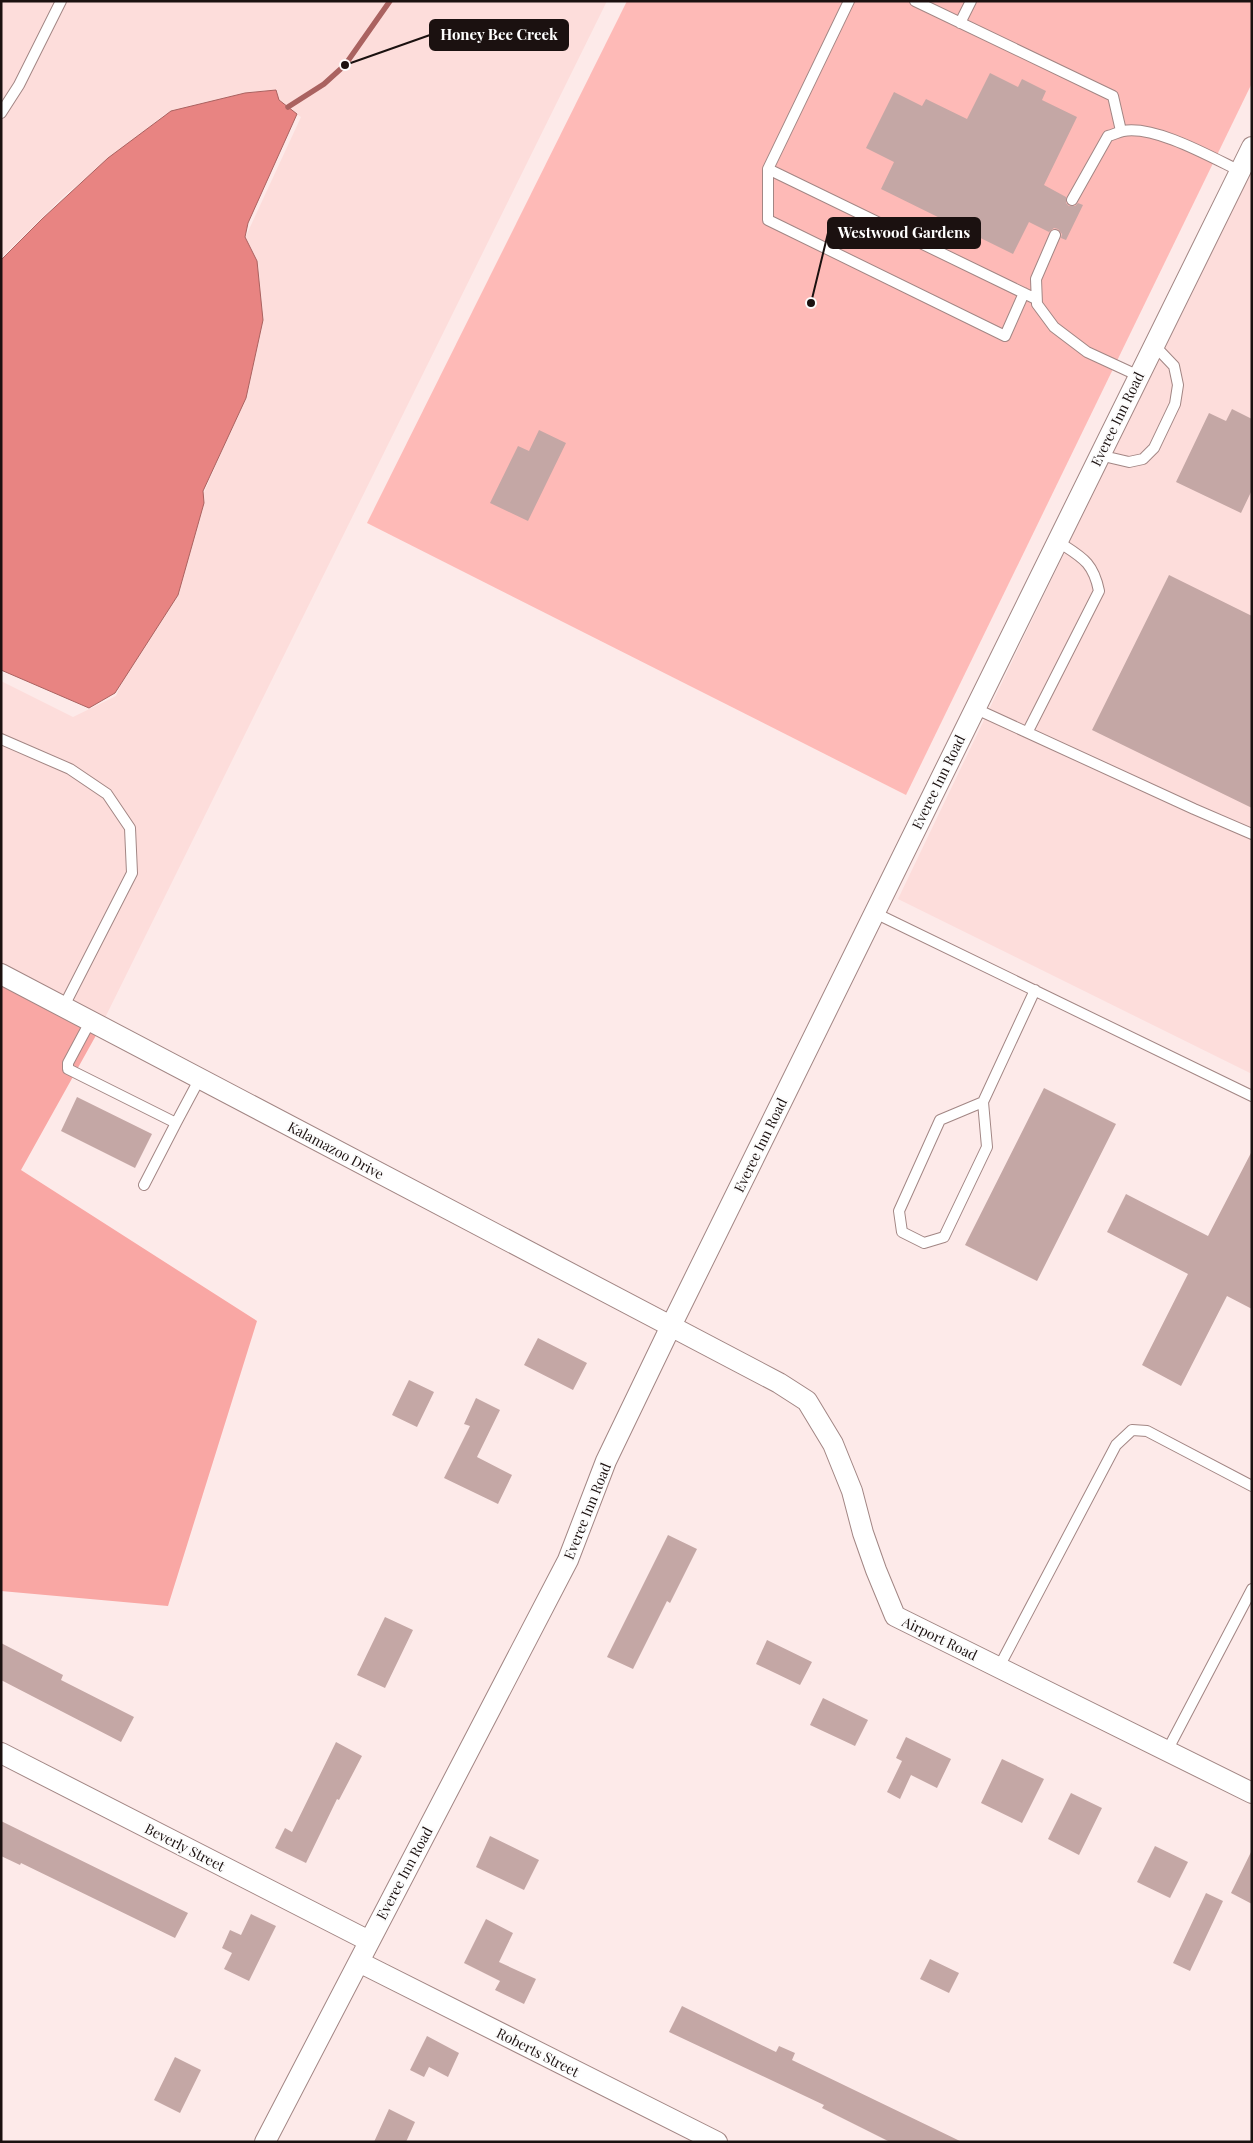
<svg xmlns="http://www.w3.org/2000/svg" width="1253" height="2143" viewBox="0 0 1253 2143" font-family="'Playfair Display',serif">
  <style>
    .built { fill: #fddddb }
    .green { fill: #febab7 }
    .forest { fill: #f9a7a4 }
    .water { fill: #e88482; stroke: #aa6260 }
    .lines { fill: none; stroke-linecap: round; stroke-linejoin: round }
    .stream { stroke: #aa6260; stroke-width: 5.5 }
    .building { fill: #c4a7a5 }
    .lane-casing { stroke: #a28684; stroke-width: 12 }
    .street-casing { stroke: #a28684; stroke-width: 22 }
    .lane { stroke: #fff; stroke-width: 10 }
    .street { stroke: #fff; stroke-width: 20 }
    .labels { text-anchor: middle; dominant-baseline: central; stroke-width: 4; stroke-linejoin: round; paint-order: stroke }
    .street-label { font-size: 14px; fill: #1b1110; stroke: #fcfcfc }
    .leader { fill: none; stroke: #1b1110; stroke-width: 2 }
    .callout-dot { fill: #1b1110; stroke: #fcfcfc; stroke-width: 2 }
    .callout { fill: #1b1110; stroke: #1b1110; stroke-width: 2 }
    .callout-label { font-size: 15px; text-anchor: middle; font-weight: bold; fill: #fff }
  </style>
  <rect width="100%" height="100%" fill="#fdeae9"/>
  <path class="built" d="M1 1H607L99 1030 1 976V681L73 717 116 696 225 444 243 304 245 238 301 117 270 96 165 114 65 195 1 258Z
    M1252 162V1074L898 899Z"/>
  <path class="green" d="M627 1H1252V83L906 795 367 523Z"/>
  <path class="forest" d="M1 976 99 1030 21 1170 257 1321 168 1606 1 1591Z"/>
  <path class="water" d="M276 90 279 100 297 114 248 223 245 237 257 261 263 320 246 398 203 491 204 503 178 595 115 693 89 708 1 670V260L42 219 108 158 171 111 245 93Z"/>
  <g class="lines">
    <path class="stream" d="M288 107 324 84 345 65 390 1"/>
  </g>
  <path class="building" d="M990 73 1018 87 1022 79 1046 91 1042 100 1077 117 1044 185 1066 197V203L1069 206H1075L1078 203 1083 205 1066 240 1061 238 1062 234 1058 229 1054 228 1049 232 1029 222 1013 254 881 189 894 162 866 148 894 92 922 106 926 99 967 119Z
    M1232 409 1252 419V490L1241 513 1176 482 1209 413 1226 421Z
    M539 430 566 443 528 521 490 503 518 446 529 451Z
    M1169 575 1252 616V808L1092 730Z
    M1044 1088 1116 1124 1037 1281 965 1245Z
    M77 1097 152 1134 135 1168 61 1131Z
    M1252 1151V1309L1227 1296 1181 1386 1142 1365 1188 1274 1107 1232 1126 1194 1208 1236Z
    M538 1338 587 1363 573 1390 524 1365Z
    M409 1380 434 1392 417 1427 392 1415Z
    M476 1398 500 1410 477 1457 512 1475 498 1504 444 1478 470 1426 464 1424Z
    M668 1535 697 1549 670 1603 667 1601 633 1669 607 1657Z
    M385 1617 413 1630 385 1688 357 1675Z
    M767 1640 812 1662 800 1685 756 1664Z
    M1 1643 63 1675 61 1680 134 1717 121 1742 1 1680Z
    M823 1698 868 1720 855 1746 810 1725Z
    M906 1737 951 1759 937 1788 911 1775 900 1799 887 1792 902 1761 896 1758Z
    M336 1742 362 1756 339 1800 337 1799 306 1863 275 1848 285 1828 292 1832Z
    M1002 1759 1044 1779 1022 1823 981 1803Z
    M1071 1793 1102 1808 1079 1855 1048 1839Z
    M1 1821 188 1913 175 1938 21 1863 20 1865 1 1856Z
    M490 1836 539 1860 524 1890 476 1867Z
    M1155 1846 1188 1862 1170 1898 1137 1882Z
    M1252 1850V1904L1231 1893Z
    M1206 1893 1223 1901 1190 1971 1173 1963Z
    M251 1914 276 1926 249 1981 224 1969 232 1953 222 1948 230 1930 241 1935Z
    M486 1919 513 1933 499 1962 536 1979 524 2004 495 1990 500 1981 464 1963Z
    M930 1959 959 1973 949 1993 920 1979Z
    M682 2006 776 2052 779 2046 795 2053 792 2060 962 2142H890L822 2108 824 2105 669 2032Z
    M427 2036 459 2053 448 2077 429 2067 424 2077 410 2070Z
    M175 2057 201 2070 180 2113 154 2100Z
    M389 2109 415 2122 406 2142H374Z"/>
  <g class="lines">
    <defs>
      <path id="lane" d="M849 1 768 169 1036 299
        M915 1 1113 96 1121 131
        M960 23 971 1
        M1 113 19 85 61 1
        M768 169V220L1005 336 1024 293
        M1072 200 1108 136C1113 135 1118 132 1123 131 1155 125 1211 157 1240 171
        M1055 235 1036 279 1037 304 1054 327 1087 352 1139 376
        M1099 455 1129 462 1143 459 1154 448 1175 404 1178 385 1174 366 1154 345
        M974 708 1194 809 1252 834
        M1028 731 1099 591C1093 561 1081 557 1057 541
        M1 739 70 769 107 794 130 828 132 873 64 1006
        M875 913 1252 1096
        M91 1020 68 1063V1069L176 1123 200 1078
        M983 1102 940 1120 899 1211 902 1232 924 1243 944 1237 987 1147 983 1102 1035 990
        M144 1185 176 1123
        M999 1667 1116 1445 1132 1430 1147 1431 1252 1486
        M1167 1751 1252 1589"/>
      <path id="street" d="M1 974 779 1383 807 1401 833 1444 852 1491 863 1533 876 1570 895 1616 1252 1793
        M1 1753 369 1941
        M359 1962 717 2142
        M265 2142 568 1560 606 1461 671 1326 1252 147"/>
    </defs>
    <use href="#lane" class="lane-casing"/>
    <use href="#street" class="street-casing"/>
    <use href="#lane" class="lane"/>
    <use href="#street" class="street"/>
  </g>
  <g class="labels">
    <g class="street-label">
      <text transform="translate(1117 419) rotate(-64)">Everee Inn Road</text>
      <text transform="translate(938 782) rotate(-64)">Everee Inn Road</text>
      <text transform="translate(760 1145) rotate(-64)">Everee Inn Road</text>
      <text transform="translate(336 1150) rotate(28)">Kalamazoo Drive</text>
      <text transform="translate(587 1511) rotate(-68)">Everee Inn Road</text>
      <text transform="translate(940 1638) rotate(26)">Airport Road</text>
      <text transform="translate(185 1847) rotate(27)">Beverly Street</text>
      <text transform="translate(404 1873) rotate(-62)">Everee Inn Road</text>
      <text transform="translate(538 2052) rotate(27)">Roberts Street</text>
    </g>
  </g>
  <path class="leader" d="M345 65L430 35M811 303L828 233"/>
  <g class="callout-dot">
    <circle cx="345" cy="65" r="5"/>
    <circle cx="811" cy="303" r="5"/>
  </g>
  <g class="callout">
    <rect x="430" y="20" width="138" height="30" rx="5"/>
    <rect x="828" y="218" width="152" height="30" rx="5"/>
  </g>
  <g class="callout-label">
    <text x="499" y="40">Honey Bee Creek</text>
    <text x="904" y="238">Westwood Gardens</text>
  </g>
  <rect width="1253" height="2143" fill="none" stroke="#1b1110" stroke-width="5"/>
</svg>
